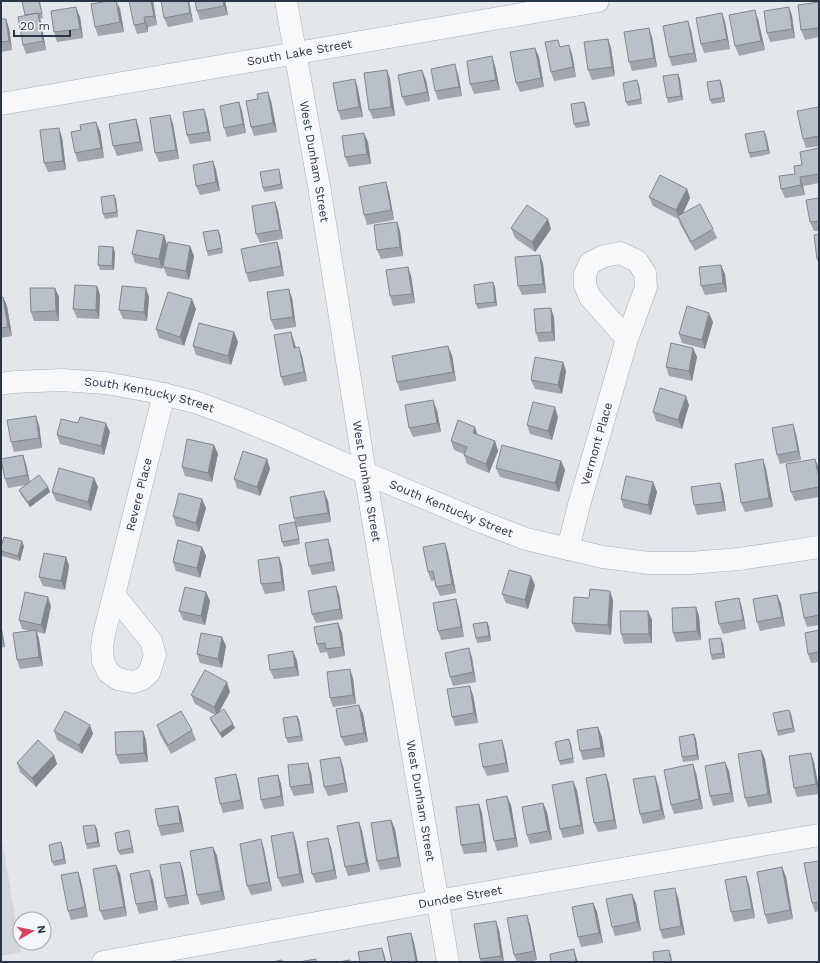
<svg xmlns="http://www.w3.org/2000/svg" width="820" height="963" viewBox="0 0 820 963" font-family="'Work Sans',sans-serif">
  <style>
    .built { fill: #d1d6de }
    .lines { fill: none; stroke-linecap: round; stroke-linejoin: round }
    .minor-casing { stroke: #a8aeb7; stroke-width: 23 }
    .minor { stroke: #f6f8fa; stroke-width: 22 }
    .wall { fill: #a0a5ae }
    .shaded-wall { fill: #82868d }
    .building { fill: #bac0ca; stroke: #82868d }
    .labels { text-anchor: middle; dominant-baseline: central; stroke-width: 3; stroke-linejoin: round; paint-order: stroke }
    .street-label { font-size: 12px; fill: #2a3546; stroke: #f3f6f9 }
  </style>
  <rect width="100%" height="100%" fill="#e3e7ec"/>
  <path class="built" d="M1 834 21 952 1 956Z"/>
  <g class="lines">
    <defs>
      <g id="minor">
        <path id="s1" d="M286 1 320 192 365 473 448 962"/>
        <path id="s2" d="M1 104 598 1"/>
        <path id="s3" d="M1 384 14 382 62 380 105 383 150 391 195 402 236 417 278 434 365 473 482 522 526 539 603 557 649 563H690L739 559 819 547"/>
        <path id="s4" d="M568 549 579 505 627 339 646 287 645 273 637 261 620 253 604 256 590 263 585 274V285L590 297 627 339"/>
        <path id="s5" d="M114 595 151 641 155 655 149 673 142 679 133 682 118 679 108 672 103 661 102 647 104 634 114 595 164 394"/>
        <path id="s6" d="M103 962 437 901 819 835"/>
      </g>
    </defs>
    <use href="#minor" class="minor-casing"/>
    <use href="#minor" class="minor"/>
  </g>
  <path class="wall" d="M22 1H40L43 18 40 19 41 22 46 50 26 54 23 45 25 15Z
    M153 1 157 25 148 27V32L137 34 134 25Z
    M189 1 193 22 168 27 164 18Z
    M195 1H225L228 15 200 20 197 11Z
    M819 3V37L805 40 801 30Z
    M789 7 792 16 795 38 770 42 767 33Z
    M120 9 124 32 98 36 95 27Z
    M722 13 725 22 730 49 704 53 701 44Z
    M80 17 83 38 57 42 54 32Z
    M1 19H6L9 28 12 50 1 52Z
    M758 19 765 50 739 56 735 46Z
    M691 30 697 62 672 66 669 57Z
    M652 37 657 67 632 71 629 62Z
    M608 39 611 48 615 76 592 80 588 70Z
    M561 47 572 54 576 77 554 81 551 72Z
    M535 48 539 57 544 87 520 92 516 83Z
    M492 56 495 66 500 90 474 94 470 84Z
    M387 70 390 79 395 116 373 119 369 110Z
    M458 74 462 96 438 100 435 91Z
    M678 74 680 79 683 100 668 103 667 98Z
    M355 79 358 89 363 117 341 120 338 111Z
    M426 80 430 101 406 106 402 97Z
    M720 80 722 85 725 102 712 104 710 100Z
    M639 85 642 104 628 106 626 102Z
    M268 92 271 101 277 132 254 136 251 127 258 99Z
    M239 102 242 111 246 133 227 137 224 128Z
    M586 106 590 126 576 128 574 124Z
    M819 107V146L806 148 803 139Z
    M170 115 173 124 179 159 159 162 155 153Z
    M207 118 211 141 190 144 187 135Z
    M136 119 139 129 143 151 117 156 113 146Z
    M100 131 104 158 78 162 75 153Z
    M764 131 766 135 770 154 750 158 749 153Z
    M62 137 66 170 48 172 44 163Z
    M368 142 371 164 349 167 345 157Z
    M819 148V183L803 186 805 195 785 198 781 189 795 174 802 165Z
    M213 161 216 170 220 191 200 195 196 186Z
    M279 169 280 173 283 189 264 192 263 188Z
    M687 189 690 198 683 214 713 229 717 238 695 251 681 226 678 219 653 206 649 197Z
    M389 192 394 220 367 225 364 215Z
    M819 198V231H814L810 222Z
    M116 199 118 217 105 219 103 214Z
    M275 202 278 211 283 239 260 243 256 234Z
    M397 222 400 231 403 256 381 259 377 250Z
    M511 228 551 229 535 252 515 238Z
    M218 230 220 234 223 253 208 256 207 251Z
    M819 234V265L817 259Z
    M164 235 167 245 162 269 135 263 132 254Z
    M190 246 194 256 189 280 167 276 163 267Z
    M280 251 284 276 249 282 246 273Z
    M115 252 114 270H100L98 265Z
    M540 255 543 264 546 293 522 295 518 286Z
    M408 267 411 276 415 303 393 306 390 296Z
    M725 274 727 292 705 295 701 286Z
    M97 286 100 295 99 319 77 318 73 309Z
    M495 287 497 306 478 309 476 304Z
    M55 288 59 297V321H34L31 312Z
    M1 297H3L7 306 12 336 1 338Z
    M149 297 147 321 123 319 119 310Z
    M292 298 296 327 275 330 271 320Z
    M196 309 184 346 159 338 156 329Z
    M554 317 555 341 539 342 536 333Z
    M713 322 705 349 682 343 679 334Z
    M234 332 238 342 231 365 196 355 193 346Z
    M294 341 296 347 302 356 307 381 284 386 281 377Z
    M693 348 697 357 692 381 669 376 666 367Z
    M452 355 456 381 400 391 397 382Z
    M563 362 566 371 562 394 535 389 531 380Z
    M689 405 682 429 656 421 653 412Z
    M437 410 441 432 413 437 409 428Z
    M558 417 552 440 530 434 527 425Z
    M793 424 796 434 801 460 780 464 777 455Z
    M39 425 42 448 14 452 11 442Z
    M110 432 104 455 60 444 57 435Z
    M478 435 495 441 498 451 489 473 467 464 464 455V454L454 450 451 441Z
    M214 445 218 454 212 482 185 476 182 467Z
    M23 455 26 464 30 482 48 487 50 492 30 507 21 495 19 490 26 485 8 488 5 479Z
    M267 459 270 469 260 496 237 488 234 479Z
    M763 459 766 469 773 507 745 512 741 503Z
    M815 459 819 469V497L795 501 791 492Z
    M561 461 565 470 559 492 500 477 496 468Z
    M94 478 98 487 91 511 56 501 52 492Z
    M653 482 657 492 651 515 624 508 621 499Z
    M720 483 723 492 726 511 697 515 694 505Z
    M328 501 331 522 297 527 300 544 284 547 282 542 295 522 294 518Z
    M206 508 199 532 176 526 173 516Z
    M24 546 20 561 2 556 1 554V547Z
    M202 547 206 556 200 578 176 571 173 562Z
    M331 548 335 571 312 575 309 566Z
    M448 553 456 593 440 596 436 587 435 580 431 581 428 572Z
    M66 557 69 566 65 590 43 586 39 577Z
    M279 557 282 566 285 591 265 594 261 584Z
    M535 585 528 609 506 603 502 594Z
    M336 586 339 595 343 619 316 623 312 614Z
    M206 592 210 601 205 625 183 620 179 611Z
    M819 592V625L807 627 804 618Z
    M777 595 781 604 785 626 760 631 757 622Z
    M589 598 613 600 611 635 576 632 572 623Z
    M739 598 742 608 746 629 723 634 719 624Z
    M51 606 45 634 37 632 39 639 43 666 20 669 17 660 29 631 22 629 19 620Z
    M696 607 699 616 701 640 676 642 673 633Z
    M459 609 464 637 441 640 438 631Z
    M648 611 652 620V643L624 644 621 634Z
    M487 622 489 627 491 641 477 643 476 638Z
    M338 623 342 633 345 656 329 659 327 652 320 653 317 644Z
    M1 624 5 647 1 648Z
    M819 630V662L811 663 808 654Z
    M222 637 226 646 222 668 200 663 197 654Z
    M723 643 725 658 712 660 711 655Z
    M469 648 472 658 476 682 453 686 450 677Z
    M293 651 297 661 299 676 274 679 270 670Z
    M353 678 356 704 333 707 330 698Z
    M230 692 219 712 235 728 222 738 212 723 210 718 215 715 195 704 191 695Z
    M473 695 478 723 455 726 452 717Z
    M359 705 363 714 368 742 345 746 341 737Z
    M789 710 791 714 795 732 778 736 777 731Z
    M297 716 299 720 303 741 288 743 286 738Z
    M157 725 192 730 196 740 171 754 160 735Z
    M598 727 602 737 605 757 583 760 580 751Z
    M54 731 93 734 82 754 57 740Z
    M143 731 146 740 148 762 120 764 116 755Z
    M694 734 696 739 699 760 683 762 682 757Z
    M571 744 574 763 560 765 559 761Z
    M505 750 509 772 487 776 483 767Z
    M761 750 765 759 772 803 748 807 745 798Z
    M54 755 57 764 36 787 20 772 17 763Z
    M814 762 819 789V794L797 797 794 788Z
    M343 766 348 792 328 796 324 787Z
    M729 771 734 802 713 806 710 796Z
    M311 772 314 793 294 796 290 787Z
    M696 773 703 809 674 814 671 805Z
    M236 774 239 784 244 809 223 813 220 804Z
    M606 774 609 784 617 829 598 832 594 823Z
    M278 775 281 784 284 806 264 809 261 800Z
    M655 776 658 785 665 819 643 824 640 814Z
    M577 790 584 834 563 838 560 829Z
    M543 803 547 812 552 840 530 844 527 835Z
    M479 804 482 813 487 852 464 854 461 845Z
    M511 805 518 847 497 851 494 841Z
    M178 806 181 815 184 832 161 836 158 826Z
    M391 820 395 829 401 867 380 870 377 861Z
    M359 822 362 831 370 872 348 876 345 867Z
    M97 829 100 847 87 849 86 844Z
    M129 830 130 835 134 853 120 855 118 851Z
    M293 832 296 842 304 883 282 887 278 878Z
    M63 847 66 864 54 866 52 862Z
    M213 847 217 856 225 900 201 905 197 895Z
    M331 847 337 879 316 883 312 874Z
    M264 849 272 891 251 895 247 886Z
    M819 861V911L815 912 812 903Z
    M180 862 183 871 189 904 169 908 165 898Z
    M116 865 120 874 127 916 104 920 100 911Z
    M782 867 786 877 793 919 768 924 765 915Z
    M78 872 81 881 88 917 71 920 68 911Z
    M746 876 749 885 755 918 734 922 731 912Z
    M153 880 158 910 139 914 136 904Z
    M678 897 685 935 663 939 660 930Z
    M593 903 597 912 603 943 581 947 578 937Z
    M636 903 641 931 615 936 612 927Z
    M530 924 537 960 528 962H517L514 955Z
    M499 930 504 962H481L480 959Z"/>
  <path class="shaded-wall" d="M117 1 120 9 124 32 120 22Z
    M151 1H153L157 25 154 16Z
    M188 1H189L193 22 190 13Z
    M223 1H225L228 15 224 6Z
    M76 7 80 17 83 38 80 29Z
    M789 7 792 16 795 38 792 29Z
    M755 10 758 19 765 50 761 41Z
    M38 13 41 22 46 50 43 41Z
    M722 13 725 22 730 49 727 39Z
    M144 17 148 27V32L145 23Z
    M6 19 9 28 12 50 9 41Z
    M688 21 691 30 697 62 694 53Z
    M649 28 652 37 657 67 654 58Z
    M608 39 611 48 615 76 612 67Z
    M569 45 572 54 576 77 573 67Z
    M535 48 539 57 544 87 541 78Z
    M492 56 495 66 500 90 496 80Z
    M455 64 458 74 462 96 459 87Z
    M387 70 390 79 395 116 391 107Z
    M422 70 426 80 430 101 427 92Z
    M678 74 680 79 683 100 681 96Z
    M355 79 358 89 363 117 359 107Z
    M637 80 639 85 642 104 641 99Z
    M720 80 722 85 725 102 723 97Z
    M268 92 271 101 277 132 273 123Z
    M239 102 242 111 246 133 243 124Z
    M584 102 586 106 590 126 588 121Z
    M204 109 207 118 211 141 208 132Z
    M170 115 173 124 179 159 176 150Z
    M136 119 139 129 143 151 140 142Z
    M96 122 100 131 104 158 101 148Z
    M59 128 62 137 66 170 63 161Z
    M764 131 766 135 770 154 768 150Z
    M364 133 368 142 371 164 367 154Z
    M213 161 216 170 220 191 216 182Z
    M279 169 280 173 283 189 281 184Z
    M800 177 803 186 805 195 801 185Z
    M386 182 389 192 394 220 391 210Z
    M687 189 690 198 680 219 676 210Z
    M114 195 116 199 118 217 117 212Z
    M275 202 278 211 283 239 280 230Z
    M548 219 551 229 535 252 532 242Z
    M397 222 400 231 403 256 400 247Z
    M218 230 220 234 223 253 222 248Z
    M164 235 167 245 162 269 159 259Z
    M277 242 280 251 284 276 281 266Z
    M190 246 194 256 189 280 186 271Z
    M113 247 115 252 114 270 112 266Z
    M540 255 543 264 546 293 543 284Z
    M721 265 725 274 727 292 723 283Z
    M408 267 411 276 415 303 412 294Z
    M493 282 495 287 497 306 495 302Z
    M97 286 100 295 99 319 96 310Z
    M55 288 59 297V321L56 311Z
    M146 288 149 297 147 321 144 312Z
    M289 289 292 298 296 327 293 317Z
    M3 297 7 306 12 336 8 327Z
    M192 299 196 309 184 346 180 337Z
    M551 308 554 317 555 341 552 332Z
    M709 313 713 322 705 349 702 340Z
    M234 332 238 342 231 365 228 356Z
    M291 332 294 341 298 357 294 348Z
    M448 346 452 355 456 381 453 372Z
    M299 347 302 356 307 381 304 372Z
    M693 348 697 357 692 381 689 371Z
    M563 362 566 371 562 394 558 385Z
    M686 396 689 405 682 429 678 420Z
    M433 400 437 410 441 432 437 423Z
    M555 407 558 417 552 440 548 431Z
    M36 416 39 425 42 448 39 438Z
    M106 423 110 432 104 455 101 446Z
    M793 424 796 434 801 460 798 451Z
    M475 427 478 436 473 433Z
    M495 441 498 451 489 473 486 464Z
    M214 445 218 454 212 482 208 473Z
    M23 455 26 464 30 484 27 475Z
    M267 459 270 469 260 496 257 487Z
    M763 459 766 469 773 507 769 498Z
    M815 459 819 469V478Z
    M561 461 565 470 559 492 555 483Z
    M94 478 98 487 91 511 88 502Z
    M653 482 657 492 651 515 648 505Z
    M720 483 723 492 726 511 723 502Z
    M48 487 50 492 30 507 28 502Z
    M324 491 328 501 331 522 328 513Z
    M202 499 206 508 199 532 196 523Z
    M295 523 297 527 300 544 299 539Z
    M328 539 331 548 335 571 332 562Z
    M22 541 24 546 20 561 18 556Z
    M445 543 448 553 456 593 452 584Z
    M202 547 206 556 200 578 197 568Z
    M66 557 69 566 65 590 61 581Z
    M279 557 282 566 285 591 282 582Z
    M531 576 535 585 528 609 525 600Z
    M336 586 339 595 343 619 340 609Z
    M610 591 613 600 611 635 608 625Z
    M206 592 210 601 205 625 201 616Z
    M777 595 781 604 785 626 782 617Z
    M48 597 51 606 45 634 41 625Z
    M739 598 742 608 746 629 743 620Z
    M456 599 459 609 464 637 461 627Z
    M696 607 699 616 701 640 697 631Z
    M648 611 652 620V643L649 634Z
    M487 622 489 627 491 641 489 636Z
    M338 623 342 633 345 656 342 647Z
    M1 624 5 647 2 638 1 633Z
    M36 630 39 639 43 666 39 657Z
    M222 637 226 646 222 668 218 659Z
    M721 638 723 643 725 658 723 653Z
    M469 648 472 658 476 682 473 672Z
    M293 651 297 661 299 676 295 667Z
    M350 669 353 678 356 704 353 695Z
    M227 682 230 692 217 716 214 707Z
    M470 686 473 695 478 723 474 713Z
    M359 705 363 714 368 742 364 733Z
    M789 710 791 714 795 732 793 728Z
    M297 716 299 720 303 741 301 736Z
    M233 724 235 728 222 738 220 733Z
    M90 725 93 734 82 754 79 745Z
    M598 727 602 737 605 757 601 748Z
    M143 731 146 740 148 762 144 753Z
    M694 734 696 739 699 760 697 755Z
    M569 739 571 744 574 763 573 758Z
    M502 740 505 750 509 772 506 763Z
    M761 750 765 759 772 803 768 794Z
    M811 753 814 762 819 791 816 784Z
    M54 755 57 764 36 787 32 778Z
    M340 757 343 766 348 792 345 783Z
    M725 762 729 771 734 802 731 793Z
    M308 763 311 772 314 793 311 784Z
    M693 764 696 773 703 809 699 799Z
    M236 774 239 784 244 809 241 800Z
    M606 774 609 784 617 829 614 820Z
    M278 775 281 784 284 806 281 796Z
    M655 776 658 785 665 819 661 810Z
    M573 781 577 790 584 834 581 825Z
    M507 796 511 805 518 847 515 838Z
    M543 803 547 812 552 840 548 831Z
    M479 804 482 813 487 852 484 842Z
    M178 806 181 815 184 832 180 823Z
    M391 820 395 829 401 867 398 857Z
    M359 822 362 831 370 872 366 863Z
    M95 825 97 829 100 847 98 842Z
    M129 830 130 835 134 853 132 848Z
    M293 832 296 842 304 883 300 874Z
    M328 838 331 847 337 879 334 870Z
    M261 839 264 849 272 891 269 882Z
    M61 842 63 847 66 864 64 859Z
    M213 847 217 856 225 900 221 891Z
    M180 862 183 871 189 904 186 895Z
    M116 865 120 874 127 916 124 907Z
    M782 867 786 877 793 919 790 910Z
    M149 870 153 880 158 910 155 901Z
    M78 872 81 881 88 917 85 907Z
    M746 876 749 885 755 918 752 909Z
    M675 888 678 897 685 935 681 926Z
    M632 894 636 903 641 931 637 922Z
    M593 903 597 912 603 943 599 933Z
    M527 915 530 924 537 960 534 951Z
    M496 921 499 930 504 962 501 956Z
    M411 933 414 942 418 962H416Z
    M382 948 385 957 386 962H385Z
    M574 949 577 959 578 962H576Z
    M669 950 671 955 672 962H671Z"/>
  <path class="building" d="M22 1H39L42 13 38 14V13L25 15Z
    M109 1H116L120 22 95 27 91 4Z
    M129 1H151L154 16 144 17 145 23 134 25Z
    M161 1H188L190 13 164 18Z
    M195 1H223L224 6 197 11Z
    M819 2V28L801 30 798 5Z
    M76 7 80 29 54 32 51 11Z
    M789 7 792 29 767 33 764 11Z
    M755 10 761 41 735 46 729 15Z
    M38 13 43 41 23 45 18 17Z
    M722 13 727 39 701 44 696 18Z
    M1 19H6L9 41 1 42Z
    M688 21 694 53 669 57 663 26Z
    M649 28 654 58 629 62 624 32Z
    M608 39 612 67 588 70 584 42Z
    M558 40 560 47 569 45 573 67 551 72 545 42Z
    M535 48 541 78 516 83 510 52Z
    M492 56 496 80 470 84 467 61Z
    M455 64 459 87 435 91 431 69Z
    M387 70 391 107 369 110 364 73Z
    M422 70 427 92 402 97 398 75Z
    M678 74 681 96 667 98 663 76Z
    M355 79 359 107 338 111 333 83Z
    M637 80 641 99 626 102 623 83Z
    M720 80 723 97 710 100 707 82Z
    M268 92 273 123 251 127 246 101 258 99 257 94Z
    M239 102 243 124 224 128 220 106Z
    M584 102 588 121 574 124 571 104Z
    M819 107V136L803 139 797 111Z
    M204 109 208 132 187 135 183 112Z
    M170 115 176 150 155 153 150 118Z
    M136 119 140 142 113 146 109 124Z
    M96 122 101 148 75 153 71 132 81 130 80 125Z
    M59 128 63 161 44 163 40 130Z
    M764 131 768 150 749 153 745 134Z
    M364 133 367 154 345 157 342 136Z
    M819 148V174L800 177 801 185 781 189 779 176 795 174 794 166 802 165 800 152Z
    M213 161 216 182 196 186 193 165Z
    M279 169 281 184 263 188 260 172Z
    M660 175 687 189 676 210 649 197Z
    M386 182 391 210 364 215 359 187Z
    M114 195 117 212 103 214 101 197Z
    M819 198V221L810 222 806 200Z
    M275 202 280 230 256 234 252 206Z
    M700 204 713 229 691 242 678 216Z
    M527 205 548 219 532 242 511 228Z
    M397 222 400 247 377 250 374 225Z
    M137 230 164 235 159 259 132 254Z
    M218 230 222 248 207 251 203 232Z
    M819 234V259H817L814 235Z
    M168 242 190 246 186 271 163 267Z
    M277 242 281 266 246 273 241 249Z
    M99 246 113 247 112 266 98 265Z
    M540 255 543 284 518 286 515 257Z
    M721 265 723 283 701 286 699 267Z
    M408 267 412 294 390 296 386 270Z
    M493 282 495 302 476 304 474 285Z
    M75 285 97 286 96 310 73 309Z
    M122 286 146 288 144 312 119 310Z
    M30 288H55L56 311 31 312Z
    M289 289 293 317 271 320 267 292Z
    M168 292 192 299 180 337 156 329Z
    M1 297H3L8 327 1 328Z
    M687 306 709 313 702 340 679 334Z
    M551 308 552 332 536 333 534 309Z
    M199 323 234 332 228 356 193 346Z
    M291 332 294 348 299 347 304 372 281 377 274 335Z
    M671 343 693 348 689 371 666 367Z
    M448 346 453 372 397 382 392 356Z
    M535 357 563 362 558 385 531 380Z
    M660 388 686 396 678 420 653 412Z
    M433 400 437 423 409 428 405 405Z
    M533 402 555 407 548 431 527 425Z
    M36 416 39 438 11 442 7 420Z
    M80 417 106 423 101 446 57 435 61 419 78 423Z
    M458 420 475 427 473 433 495 441 486 464 464 455 467 447 451 441Z
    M793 424 798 451 777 455 772 428Z
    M187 439 214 445 208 473 182 467Z
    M502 445 561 461 555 483 496 468Z
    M243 451 267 459 257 487 234 479Z
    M23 455 27 475 5 479 1 459Z
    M763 459 769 498 741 503 735 464Z
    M815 459 819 478V487L791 492 786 464Z
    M59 468 94 478 88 502 52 492Z
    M39 475 48 487 28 502 19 490Z
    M626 476 653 482 648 505 621 499Z
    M720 483 723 502 694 505 691 487Z
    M324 491 328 513 294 518 290 497Z
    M179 493 202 499 196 523 173 516Z
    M295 522 299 539 282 542 279 525Z
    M4 537 22 541 18 556 1 551V547Z
    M328 539 332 562 309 566 305 543Z
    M178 540 202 547 197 568 173 562Z
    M445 543 452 584 436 587 433 571 428 572 423 547Z
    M44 553 66 557 61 581 39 577Z
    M279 557 282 582 261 584 258 560Z
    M509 570 531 576 525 600 502 594Z
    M336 586 340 609 312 614 308 591Z
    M185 587 206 592 201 616 179 611Z
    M590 589 610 591 608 625 572 623 574 597 589 598Z
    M25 592 48 597 41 625 19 620Z
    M819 592V615L804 618 800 595Z
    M777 595 782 617 757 622 753 599Z
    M739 598 743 620 719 624 715 602Z
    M456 599 461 627 438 631 433 603Z
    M696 607 697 631 673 633 672 608Z
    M620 611H648L649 634H621Z
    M487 622 489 636 476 638 473 624Z
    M338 623 342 647 326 649 325 643 317 644 314 627Z
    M36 630 39 657 17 660 13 633Z
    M819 630V652L808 654 805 633Z
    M201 633 222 637 218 659 197 654Z
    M721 638 723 653 711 655 709 639Z
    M469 648 473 672 450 677 445 653Z
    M293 651 295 667 270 670 268 655Z
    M350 669 353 695 330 698 327 672Z
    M205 670 227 682 214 707 191 695Z
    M470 686 474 713 452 717 447 689Z
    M359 705 364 733 341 737 336 709Z
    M224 709 233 724 220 733 210 718Z
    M789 710 793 728 777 731 773 713Z
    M65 711 90 725 79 745 54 731Z
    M181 711 192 730 168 745 157 725Z
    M297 716 301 736 286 738 283 718Z
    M598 727 601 748 580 751 577 730Z
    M143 731 144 753 116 755 115 732Z
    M694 734 697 755 682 757 679 737Z
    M569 739 573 758 559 761 555 742Z
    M38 740 54 755 32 778 17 763Z
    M502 740 506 763 483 767 479 744Z
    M761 750 768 794 745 798 738 754Z
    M811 753 816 784 794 788 789 756Z
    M340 757 345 783 324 787 320 760Z
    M725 762 731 793 710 796 705 766Z
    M308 763 311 784 290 787 288 765Z
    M693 764 699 799 671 805 664 770Z
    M236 774 241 800 220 804 215 778Z
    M606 774 614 820 594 823 586 778Z
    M278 775 281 796 261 800 258 778Z
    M655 776 661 810 640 814 633 779Z
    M573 781 581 825 560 829 552 785Z
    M507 796 515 838 494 841 486 800Z
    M543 803 548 831 527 835 522 807Z
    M479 804 484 842 461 845 456 807Z
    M178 806 180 823 158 826 155 809Z
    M391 820 398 857 377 861 371 823Z
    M359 822 366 863 345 867 337 826Z
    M95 825 98 842 86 844 83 826Z
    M129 830 132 848 118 851 115 833Z
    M293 832 300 874 278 878 271 836Z
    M328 838 334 870 312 874 307 842Z
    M261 839 269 882 247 886 240 844Z
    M61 842 64 859 52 862 49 845Z
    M213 847 221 891 197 895 190 851Z
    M819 861V902L812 903 804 863Z
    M180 862 186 895 165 898 160 865Z
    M116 865 124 907 100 911 93 869Z
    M782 867 790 910 765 915 757 872Z
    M149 870 155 901 136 904 130 874Z
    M78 872 85 907 68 911 61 875Z
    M746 876 752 909 731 912 725 880Z
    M675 888 681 926 660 930 654 891Z
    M632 894 637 922 612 927 606 899Z
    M593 903 599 933 578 937 572 907Z
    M527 915 534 951 514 955 507 918Z
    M496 921 501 956 480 959 474 924Z
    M411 933 416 962H392L387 937Z
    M382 948 385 962H360L358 952Z
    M574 949 576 962H551L550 954Z
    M669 950 671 962H654L653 952Z
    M316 959V962H299Z
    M282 960V962H272Z
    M350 960V962H338Z"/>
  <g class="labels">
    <g class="street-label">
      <text stroke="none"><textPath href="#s2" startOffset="303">South Lake Street</textPath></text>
      <text stroke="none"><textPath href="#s1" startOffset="163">West Dunham Street</textPath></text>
      <text stroke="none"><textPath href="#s3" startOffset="150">South Kentucky Street</textPath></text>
      <text stroke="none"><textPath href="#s4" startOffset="109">Vermont Place</textPath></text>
      <text stroke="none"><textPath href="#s1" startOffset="487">West Dunham Street</textPath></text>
      <text stroke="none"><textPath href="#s5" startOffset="322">Revere Place</textPath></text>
      <text stroke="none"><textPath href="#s3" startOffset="474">South Kentucky Street</textPath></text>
      <text stroke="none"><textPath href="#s1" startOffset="811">West Dunham Street</textPath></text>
      <text stroke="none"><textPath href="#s6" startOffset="363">Dundee Street</textPath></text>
    </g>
  </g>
  <rect width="820" height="963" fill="none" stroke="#2a3546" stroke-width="4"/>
  <g transform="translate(32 931) rotate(81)"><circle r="19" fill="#f3f6f9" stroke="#a3a9b1"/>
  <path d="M0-3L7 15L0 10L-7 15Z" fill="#d6435f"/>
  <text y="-6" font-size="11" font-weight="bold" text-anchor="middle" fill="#2a3546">N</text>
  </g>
  <path d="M14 30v6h56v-6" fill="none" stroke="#2a3546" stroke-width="2"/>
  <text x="20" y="30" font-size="12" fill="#2a3546" stroke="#f3f6f9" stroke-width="3" paint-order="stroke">20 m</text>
</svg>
